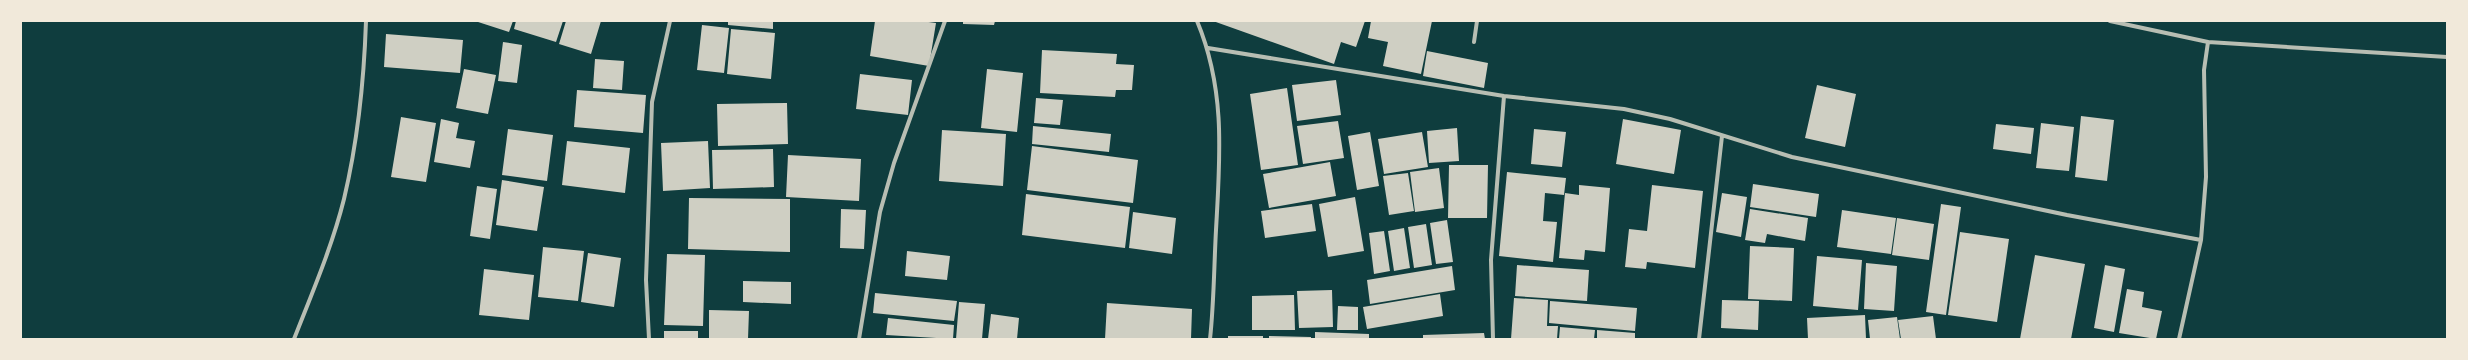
<svg xmlns="http://www.w3.org/2000/svg" width="2468" height="360" viewBox="0 0 2468 360" font-family="Mulish,sans-serif">
  <style>
    .building { fill: #cfcfc3 }
    .lines { fill: none; stroke-linecap: round; stroke-linejoin: round }
    .minor { stroke: #b8beb3; stroke-width: 4 }
  </style>
  <rect width="100%" height="100%" fill="#0f3d3e"/>
  <path class="building" d="M475 21H513L509 32Z
    M516 21H563L556 42 514 29Z
    M566 21H601L591 54 559 44Z
    M728 21H773V29L728 25Z
    M875 21H921L936 23 929 66 870 56Z
    M963 21H995L994 25 963 24Z
    M1213 21H1365L1356 47 1341 42 1334 64Z
    M1371 21H1432L1421 74 1383 66 1388 42 1368 38Z
    M702 25 729 28 724 73 697 70Z
    M731 29 775 33 771 79 727 74Z
    M386 34 463 40 460 73 384 67Z
    M503 42 522 45 517 83 498 81Z
    M1042 50 1117 54 1116 64 1134 65 1132 90H1116L1115 97 1040 93Z
    M1427 51 1488 63 1484 88 1423 76Z
    M595 59 624 61 622 90 593 88Z
    M464 69 496 75 488 114 456 108Z
    M987 69 1023 73 1017 132 981 128Z
    M860 74 912 80 908 115 856 109Z
    M1336 80 1341 115 1297 121 1292 85Z
    M1817 85 1856 94 1845 147 1805 138Z
    M1287 88 1298 165 1261 170 1250 94Z
    M577 90 646 95 643 133 574 127Z
    M1036 98 1063 100 1060 125 1034 123Z
    M787 103 788 144 718 146 717 104Z
    M2081 116 2114 120 2107 181 2075 177Z
    M401 117 436 123 426 182 391 177Z
    M441 119 459 123 456 138 475 141 470 168 434 162Z
    M1623 119 1681 130 1674 174 1616 164Z
    M1338 121 1344 158 1303 164 1297 126Z
    M2041 123 2074 127 2069 171 2036 168Z
    M1996 124 2034 128 2031 154 1993 149Z
    M1033 126 1111 134 1109 152 1032 144Z
    M1457 128 1459 161 1429 163 1427 131Z
    M508 129 553 135 547 181 502 175Z
    M1534 129 1566 132 1562 167 1531 164Z
    M942 130 1006 134 1003 186 939 181Z
    M1370 132 1379 186 1357 190 1348 136Z
    M1422 132 1428 167 1384 174 1378 139Z
    M567 141 630 148 625 193 562 185Z
    M708 141 710 188 663 191 661 143Z
    M1032 146 1138 160 1133 203 1027 190Z
    M773 149 774 187 713 189 712 150Z
    M788 155 861 159 859 201 786 197Z
    M1330 162 1336 196 1269 208 1263 174Z
    M1449 165H1488L1487 218H1448Z
    M1439 168 1444 208 1415 212 1410 172Z
    M1507 172 1566 178 1564 195 1545 193 1543 221 1557 222 1553 262 1499 256Z
    M1408 173 1414 211 1389 215 1383 176Z
    M502 180 544 187 537 231 496 225Z
    M1753 184 1819 194 1816 217 1750 207Z
    M1579 185 1610 188 1605 252 1585 250 1584 260 1559 258 1565 193 1579 195Z
    M1652 185 1703 191 1695 268 1647 262 1646 269 1625 267 1629 229 1647 231Z
    M477 186 497 189 490 239 470 236Z
    M1722 193 1747 197 1741 237 1716 232Z
    M1026 194 1130 207 1125 248 1022 235Z
    M1355 197 1364 251 1328 257 1319 204Z
    M689 198 790 199V252L688 249Z
    M1312 204 1316 231 1265 238 1261 211Z
    M1941 204 1961 207 1946 315 1926 312Z
    M841 209 866 210 864 249 840 248Z
    M1750 209 1808 218 1805 241 1767 234 1765 243 1745 240Z
    M1842 210 1896 218 1891 254 1837 247Z
    M1133 212 1176 218 1172 254 1129 248Z
    M1897 218 1934 224 1929 260 1892 255Z
    M1447 220 1453 262 1436 264 1430 223Z
    M1426 224 1432 265 1414 268 1408 227Z
    M1404 228 1410 268 1394 271 1388 231Z
    M1384 231 1390 271 1374 274 1369 233Z
    M1960 232 2009 239 1997 322 1948 315Z
    M1750 246 1794 248 1792 301 1748 299Z
    M543 247 584 251 578 301 538 297Z
    M907 251 950 256 947 280 905 276Z
    M588 253 621 258 614 307 581 302Z
    M667 254 705 255 703 326 664 325Z
    M2035 255 2085 264 2071 339H2020Z
    M1817 256 1862 260 1858 310 1813 306Z
    M1866 263 1897 266 1894 311 1864 309Z
    M1517 265 1589 270 1587 301 1515 296Z
    M2105 265 2125 269 2114 332 2094 328Z
    M1452 266 1455 290 1370 304 1367 280Z
    M484 269 534 275 529 320 479 315Z
    M743 281 791 282V304L743 302Z
    M2127 289 2144 292 2142 307 2162 311 2156 339 2119 333Z
    M1332 290 1333 327 1299 328 1297 291Z
    M875 293 957 301 954 321 873 313Z
    M1440 294 1443 316 1367 329 1363 307Z
    M1294 295 1295 330H1252V296Z
    M1514 298 1548 300 1547 326H1558L1557 339H1511Z
    M1722 300 1759 301 1758 330 1721 328Z
    M1550 301 1637 308 1635 331 1549 323Z
    M959 302 985 304 982 339H956Z
    M1107 303 1192 309 1191 339H1105Z
    M1338 306 1358 307V330H1337Z
    M709 310 749 311 748 339H709Z
    M991 314 1019 318 1017 339H988Z
    M1865 315 1866 339H1808L1807 318Z
    M1933 316 1936 339H1901L1898 320Z
    M1897 317 1900 339H1870L1868 320Z
    M888 318 954 325 953 339 886 335Z
    M1560 327 1595 330 1594 339H1559Z
    M1597 330 1635 333V339H1597Z
    M664 331H698V339H664Z
    M1315 332 1369 334V339H1315Z
    M1484 333 1485 339H1423V335Z
    M1228 336H1263V339H1228Z
    M1269 336 1311 337V339H1269Z"/>
  <g class="lines">
    <path class="minor" d="M1197 21C1226 90 1220 157 1216 230 1214 266 1214 303 1210 339
      M2110 21 2208 42
      M1474 42 1477 21
      M1208 48 1504 96 1624 109 1670 119 1792 157 2067 215 2201 240
      M294 339C312 293 332 247 344 199 358 140 364 81 366 21
      M649 339 646 280 652 102 670 21
      M859 339 880 212 894 163 945 21
      M1493 339 1491 260 1504 96
      M1699 339 1722 136
      M2179 339 2201 240 2206 177 2204 70 2208 42 2447 57"/>
  </g>
  <rect width="2468" height="360" fill="none" stroke="#f1e9da" stroke-width="44"/>
</svg>
